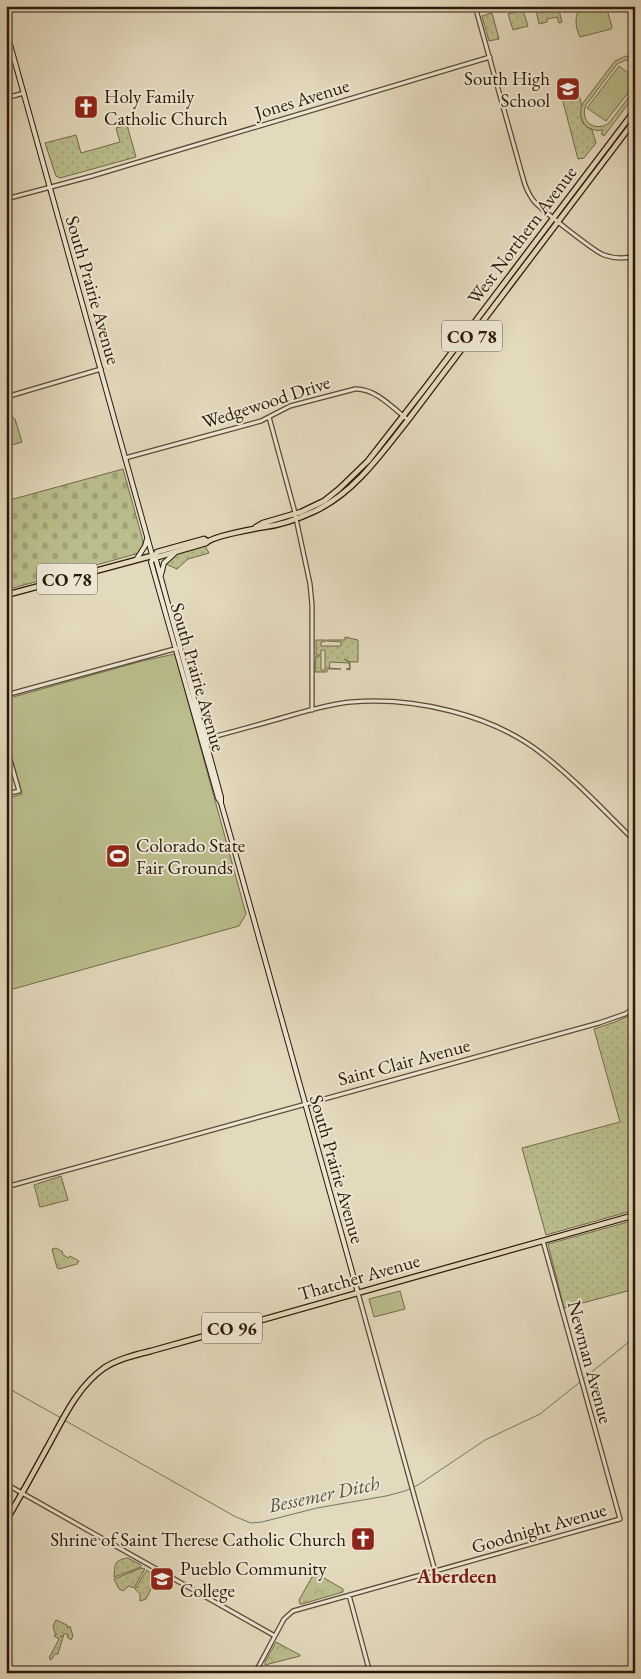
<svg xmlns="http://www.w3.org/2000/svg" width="641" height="1679" viewBox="0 0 641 1679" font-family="'EB Garamond',serif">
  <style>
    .grass { fill: url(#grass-dots); stroke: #726b4a }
    .forest { fill: url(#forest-crowns); stroke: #726b4a }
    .cemetery { fill: url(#cemetery-stones); stroke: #726b4a }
    .pitch { fill: #babd8c; stroke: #726b4a }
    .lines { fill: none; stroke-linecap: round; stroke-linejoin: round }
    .stream { stroke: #6a7a6d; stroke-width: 1 }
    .tertiary-casing { stroke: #584936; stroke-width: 5.5 }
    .secondary-casing { stroke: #291909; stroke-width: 6 }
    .primary-casing { stroke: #291909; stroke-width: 7 }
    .tertiary { stroke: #ede6d3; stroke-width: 3 }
    .secondary { stroke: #ede6d3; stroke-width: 4 }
    .primary { stroke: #e3d9bc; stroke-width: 4.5 }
    .labels { text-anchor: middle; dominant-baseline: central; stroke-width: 4; stroke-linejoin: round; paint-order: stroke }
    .shield { fill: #ede6d3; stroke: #645646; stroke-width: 1 }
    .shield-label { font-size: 18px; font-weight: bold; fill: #291909 }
    .poi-label { font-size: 19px; fill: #291909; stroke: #ede6d3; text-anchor: start }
    .street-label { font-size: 19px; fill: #291909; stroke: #ede6d3 }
    .water-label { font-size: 20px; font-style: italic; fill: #4f5143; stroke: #ede6d3 }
    .neighbourhood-label { font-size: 20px; font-weight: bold; fill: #7a1f14; stroke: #ede6d3 }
  </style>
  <defs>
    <pattern id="grass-dots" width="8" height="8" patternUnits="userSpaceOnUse" patternTransform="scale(1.25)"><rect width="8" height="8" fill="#babd8c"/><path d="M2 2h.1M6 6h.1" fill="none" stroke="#a0a277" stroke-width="1.8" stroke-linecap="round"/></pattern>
    <pattern id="forest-crowns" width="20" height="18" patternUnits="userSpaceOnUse" patternTransform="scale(1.25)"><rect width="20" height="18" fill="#babd8c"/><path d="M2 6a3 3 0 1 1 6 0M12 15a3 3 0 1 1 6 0" fill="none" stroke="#a0a277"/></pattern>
    <pattern id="cemetery-stones" width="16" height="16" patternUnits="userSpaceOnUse" patternTransform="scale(1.25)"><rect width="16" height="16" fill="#babd8c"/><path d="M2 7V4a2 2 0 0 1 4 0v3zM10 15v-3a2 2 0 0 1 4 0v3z" fill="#a0a277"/></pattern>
  </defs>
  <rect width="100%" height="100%" fill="#e3d9bc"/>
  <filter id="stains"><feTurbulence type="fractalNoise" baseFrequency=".004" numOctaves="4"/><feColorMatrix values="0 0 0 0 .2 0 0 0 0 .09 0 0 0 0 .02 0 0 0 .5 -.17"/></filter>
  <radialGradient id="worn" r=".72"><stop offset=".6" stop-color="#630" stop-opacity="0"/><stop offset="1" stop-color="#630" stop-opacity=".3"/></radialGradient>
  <path class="grass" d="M535 6H558L562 22 559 23 557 17 547 19V22L539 24Z
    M523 10 528 26 513 30 508 14Z
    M492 13 499 39 489 41 482 16Z
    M573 83H575C577 89 580 96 581 103 583 115 576 122 592 130L596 143 584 158 578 159 562 98 567 96Z
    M127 125 136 157 60 178 56 176 45 143 76 135 81 153 120 142 116 128Z
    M203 546H205L209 553 188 559 177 569 166 564 176 554Z
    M345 637 358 640V662H350L344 659 350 663V670L346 669 350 668 349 663 330 662 329 668 341 669H327V672H315L316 656H321V670H325V650H321V655H316V640H326V641L321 642V646H341V642L327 641V640H345Z
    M635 1013V1210L546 1235 522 1148 620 1122 594 1029 615 1022Z
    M61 1176 68 1200 41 1207 39 1206V1203L34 1185Z
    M635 1220V1289L564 1308 548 1244Z
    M128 1558 141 1565V1567L114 1577C115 1566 113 1560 128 1558Z
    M141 1568 145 1569 134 1588 129 1586 123 1591 119 1589 114 1579Z
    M147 1570 150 1573 153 1585 146 1599 140 1601V1594L135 1589Z
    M56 1620 67 1625 68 1628 70 1626 73 1636 71 1640 67 1637 68 1634H64L63 1637 60 1636 63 1637 58 1654H55L51 1660 49 1658 59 1639 54 1636 57 1634H55L53 1626Z"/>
  <path class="forest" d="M6 404 9 414 15 419 22 442 6 447Z
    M56 1248 63 1252 62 1254 68 1258 70 1256 79 1261 77 1264 59 1269 57 1268 52 1249Z
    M315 1575H319L343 1589V1592L302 1604H300L299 1600 312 1577Z
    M276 1642 300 1655V1656L265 1665V1662Z"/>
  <path class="cemetery" d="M123 469 143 541C143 547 141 550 136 554L6 590V501Z"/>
  <path class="pitch" d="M581 6H606L612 27 611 29 580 37C575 27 574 16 581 6Z
    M626 56 635 58V62L626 60 617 64 586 105C579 121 595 133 609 123L635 89V95L604 136 601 134 603 130C586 133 576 118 583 103L615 61Z
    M619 66 635 78V84L606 121 587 108Z
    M175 654 246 914 239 926 6 991V799L22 794 6 736V699L142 661Z
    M400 1291 405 1309 374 1317 369 1299Z"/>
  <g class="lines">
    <path class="stream" d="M583 1379 635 1337
      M6 1387 61 1418
      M64 1420 236 1517 251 1523 262 1522 317 1508 386 1496 405 1491 418 1485 485 1440 540 1414 580 1382"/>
    <defs>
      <path id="tertiary" d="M475 6 523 178C525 186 528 193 533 200 539 208 595 252 604 255 615 259 624 259 635 256
        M6 98 24 93
        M6 199 92 176 490 57
        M6 397 101 369
        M269 417 294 509 310 584 312 605V710
        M125 458 261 421 290 406 355 389C375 388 393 408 408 420
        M6 695 178 648
        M205 739C231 732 258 725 285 717 306 711 329 704 351 702 414 697 491 714 541 753 575 779 604 811 635 841
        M6 746 19 791 6 794
        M6 1187 599 1023 625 1014 635 1008
        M358 1293 435 1571
        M6 1484 275 1636
        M349 1595 370 1673
        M255 1673 284 1619 293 1611 620 1519 543 1241"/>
      <path id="secondary" d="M6 30 153 558 156 560 221 797V803
        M153 558 151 562 218 798 221 803 233 845 358 1293
        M136 560 145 546 147 539
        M161 575 164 563 175 553"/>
      <path id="primary" d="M256 527 263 523 301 512 324 501 339 489 368 461 425 388 635 110
        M155 555 158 557 206 543C212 536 253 529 264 527 281 525 300 518 315 511 355 492 382 453 408 420L635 120
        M6 595 155 555 157 552 204 539 207 541
        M6 1521C20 1497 34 1472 47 1448 63 1419 77 1387 104 1368 118 1359 135 1355 151 1351L635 1215"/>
    </defs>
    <use href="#tertiary" class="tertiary-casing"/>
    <use href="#secondary" class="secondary-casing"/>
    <use href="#primary" class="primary-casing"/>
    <use href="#tertiary" class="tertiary"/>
    <use href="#secondary" class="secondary"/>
    <use href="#primary" class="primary"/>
  </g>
  <defs>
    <symbol id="school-square" viewBox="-11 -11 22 22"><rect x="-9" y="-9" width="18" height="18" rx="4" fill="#8f2418" stroke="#ede6d3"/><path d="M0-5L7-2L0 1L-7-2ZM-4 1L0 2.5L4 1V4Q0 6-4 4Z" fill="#fff"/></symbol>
    <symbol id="church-square" viewBox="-11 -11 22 22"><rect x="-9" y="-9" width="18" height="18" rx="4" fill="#8f2418" stroke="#ede6d3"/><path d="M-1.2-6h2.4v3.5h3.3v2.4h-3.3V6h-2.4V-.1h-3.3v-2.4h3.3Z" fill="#fff"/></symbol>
    <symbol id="stadium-square" viewBox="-11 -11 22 22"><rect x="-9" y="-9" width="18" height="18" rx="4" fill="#8f2418" stroke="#ede6d3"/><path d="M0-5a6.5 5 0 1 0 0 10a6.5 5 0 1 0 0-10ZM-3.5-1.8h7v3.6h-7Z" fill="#fff"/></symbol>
    <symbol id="university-square" viewBox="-11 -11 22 22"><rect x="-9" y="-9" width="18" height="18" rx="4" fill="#8f2418" stroke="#ede6d3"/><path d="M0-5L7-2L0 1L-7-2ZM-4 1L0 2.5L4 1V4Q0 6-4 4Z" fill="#fff"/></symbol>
  </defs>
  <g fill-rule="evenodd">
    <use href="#school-square" x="554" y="75" width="28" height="28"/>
    <use href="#church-square" x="72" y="93" width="28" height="28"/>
    <use href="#stadium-square" x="104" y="842" width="28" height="28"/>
    <use href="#church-square" x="349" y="1525" width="28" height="28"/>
    <use href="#university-square" x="148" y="1565" width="28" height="28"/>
  </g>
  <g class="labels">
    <g class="shield">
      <rect x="442" y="320.5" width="60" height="31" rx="4"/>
      <rect x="37" y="563.5" width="60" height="31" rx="4"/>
      <rect x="202" y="1312.5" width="60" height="31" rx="4"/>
    </g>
    <g class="shield-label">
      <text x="472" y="336">CO 78</text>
      <text x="67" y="579">CO 78</text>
      <text x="232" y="1328">CO 96</text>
    </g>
    <g class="poi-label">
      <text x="550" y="78" text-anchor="end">South High<tspan x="550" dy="22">School</tspan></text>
      <text x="104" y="96">Holy Family<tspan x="104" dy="22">Catholic Church</tspan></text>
      <text x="136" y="845">Colorado State<tspan x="136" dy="22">Fair Grounds</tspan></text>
      <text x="346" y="1539" text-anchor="end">Shrine of Saint Therese Catholic Church</text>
      <text x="180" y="1568">Pueblo Community<tspan x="180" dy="22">College</tspan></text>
    </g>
    <g class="street-label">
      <text transform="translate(302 99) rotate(-17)">Jones Avenue</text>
      <text transform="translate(522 235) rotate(-53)">West Northern Avenue</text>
      <text transform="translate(93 290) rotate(74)">South Prairie Avenue</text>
      <text transform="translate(266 402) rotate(-18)">Wedgewood Drive</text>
      <text transform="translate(198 677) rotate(74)">South Prairie Avenue</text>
      <text transform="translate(404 1062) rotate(-15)">Saint Clair Avenue</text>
      <text transform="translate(337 1169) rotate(74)">South Prairie Avenue</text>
      <text transform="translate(359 1277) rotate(-16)">Thatcher Avenue</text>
      <text transform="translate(590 1362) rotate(75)">Newman Avenue</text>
      <text transform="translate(539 1528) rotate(-16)">Goodnight Avenue</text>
    </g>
    <g class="water-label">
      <text transform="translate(324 1494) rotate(-12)">Bessemer Ditch</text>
    </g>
    <g class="neighbourhood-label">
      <text x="457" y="1576">Aberdeen</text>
    </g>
  </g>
  <rect width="641" height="1679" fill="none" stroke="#e3d9bc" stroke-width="25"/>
  <rect x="8" y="8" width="626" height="1664" fill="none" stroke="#291909" stroke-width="2.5"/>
  <rect x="12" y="12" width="616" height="1654" fill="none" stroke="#291909"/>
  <rect width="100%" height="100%" filter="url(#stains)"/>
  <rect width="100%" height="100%" fill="url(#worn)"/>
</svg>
